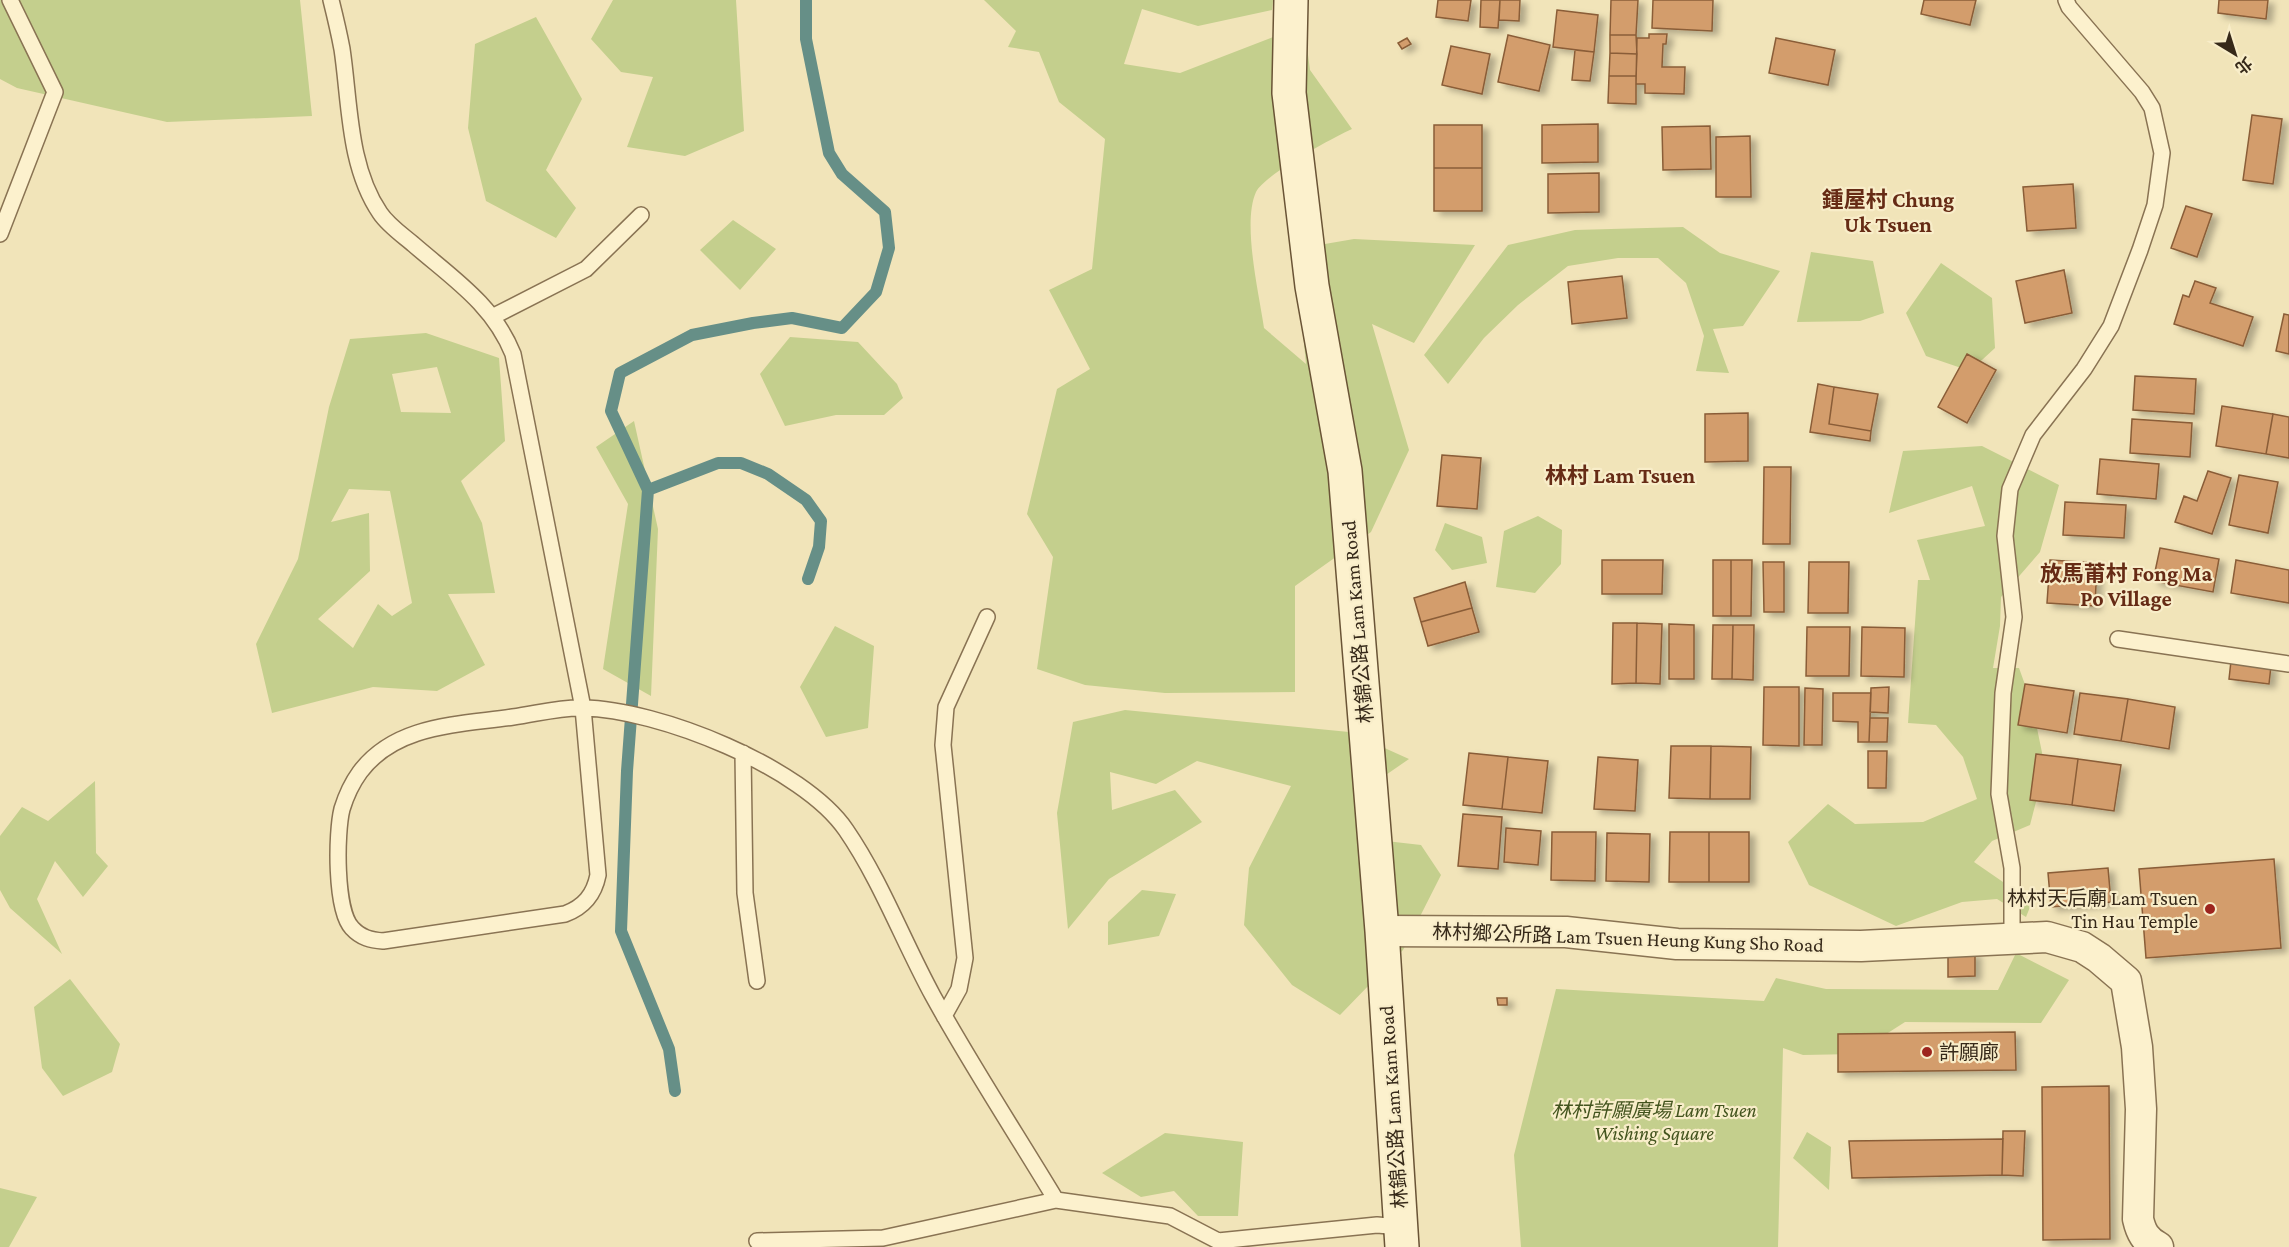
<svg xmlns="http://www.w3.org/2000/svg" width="2289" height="1247" viewBox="0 0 2289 1247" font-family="'Crimson Pro','Noto Sans TC',serif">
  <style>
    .green { fill: #c4cf8d; fill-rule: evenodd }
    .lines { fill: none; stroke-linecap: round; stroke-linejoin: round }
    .stream { stroke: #668f87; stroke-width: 12 }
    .building { fill: #d39d6c; stroke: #8a5d37; stroke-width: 1.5; filter: url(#shadow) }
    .service-casing { stroke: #897353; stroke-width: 18 }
    .minor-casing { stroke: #897353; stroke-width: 33 }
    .secondary-casing { stroke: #6a5436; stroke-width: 36 }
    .service { stroke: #fcf1cd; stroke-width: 15 }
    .minor { stroke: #fcf1cd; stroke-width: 30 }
    .secondary { stroke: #fcf1cd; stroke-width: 33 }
    .poi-dot { fill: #9d251e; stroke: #f8edc9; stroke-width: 2 }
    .labels { text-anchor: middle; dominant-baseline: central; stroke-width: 4.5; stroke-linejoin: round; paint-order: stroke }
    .street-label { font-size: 20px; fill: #362919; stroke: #f8edc9 }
    .poi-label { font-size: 20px; fill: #362919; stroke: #f8edc9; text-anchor: end }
    .park-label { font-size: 20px; font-style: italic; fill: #43541e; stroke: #f8edc9 }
    .quarter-label { font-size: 22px; font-weight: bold; fill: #662b15; stroke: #f8edc9 }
  </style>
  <defs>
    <filter id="shadow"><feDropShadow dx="6" dy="4" stdDeviation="3" flood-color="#0004"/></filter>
  </defs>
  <rect width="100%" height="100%" fill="#f1e4b9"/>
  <path class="green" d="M0 0H300L312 116 167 122 17 88 0 79Z
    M613 0H736L744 131 685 156 627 147 653 77 621 72 591 39Z
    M984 0H1273L1272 10 1198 26 1142 9 1124 64 1180 73 1304 25 1310 70 1352 129C1332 138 1264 175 1256 192 1242 223 1259 293 1264 328L1306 364 1303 333 1319 245 1354 239 1475 245 1414 343 1372 324 1409 450 1371 532 1295 586V692L1165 693 1085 685 1037 669 1053 557 1027 514 1057 389 1090 369 1049 290 1092 269 1105 139 1059 102 1039 52 1008 47 1016 31Z
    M536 17 582 99 546 170 576 208 556 238 486 201 468 128 475 44Z
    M733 220 776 249 740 290 700 250Z
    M1683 227 1720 253 1780 271 1743 326 1713 329 1729 373 1696 371 1704 336 1686 283 1658 258H1618L1568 266 1518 305 1484 338 1448 384 1424 355 1508 245 1575 230Z
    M1811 252 1873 261 1884 313 1860 321 1797 322Z
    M1941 263 1992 298 1995 348 1970 371 1926 356 1906 313Z
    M426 333 499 358 505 441 461 481 482 523 495 593 448 594 485 665 437 691 373 687 272 713 256 644 298 559 329 407 350 339ZM437 367 451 413 401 412 392 374ZM349 489 390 491 412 603 392 616 378 604 353 648 318 619 370 571 369 513 331 522Z
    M790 337 858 342 897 384 903 398 884 415H836L785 426 760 374Z
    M634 421 658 529 651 696 603 669 628 504 596 447Z
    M1982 446 2059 485 2040 552 2001 597 2000 626 1993 668H2019L2032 704 2045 767 2030 825 1992 841 1974 862 2032 902 2026 917 1997 899 1962 902 1896 926 1809 885 1788 842 1828 804 1855 824 1923 822 1977 799 1963 757 1936 725 1908 723 1918 580H1930L1917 540 1985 526 1972 486 1889 513 1903 451Z
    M1538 516 1562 530 1561 564 1535 593 1496 587 1504 531Z
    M1445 523 1482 537 1487 563 1452 570 1435 550Z
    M835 626 874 646 868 728 826 737 800 687Z
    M1125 710 1349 732 1409 759 1380 779 1386 841 1421 845 1441 875 1403 950 1340 1015 1292 985 1244 925 1249 868 1291 786 1197 761 1156 784 1110 772 1112 810 1175 790 1202 822 1109 879 1068 929 1057 813 1073 722Z
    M95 781 96 853 108 866 83 897 55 861 37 899 62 954 10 908 0 890V836L22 807 48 821Z
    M1142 890 1176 894 1159 936 1108 945V922Z
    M2016 953 2069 980 2041 1023 1905 1022 1855 1054 1803 1055 1783 1048 1778 1247H1521L1514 1155 1556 989 1764 1001 1776 978 1826 989 1998 990Z
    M70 979 120 1044 112 1072 63 1096 42 1068 34 1007Z
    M1807 1132 1831 1147 1829 1190 1793 1158Z
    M1165 1133 1243 1142 1238 1216H1198L1174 1191 1141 1197 1102 1173Z
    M0 1188 37 1197 9 1247H0Z"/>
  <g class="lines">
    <path class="stream" d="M648 490 718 463H741L768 474 806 500 821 521 819 547 808 579
      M675 1091 669 1049 621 931 627 771 648 490 611 411 620 373 692 335 753 323 792 318 842 328 876 292 889 248 885 212 842 174 829 153 806 39V0"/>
  </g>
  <path class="building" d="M1438 0H1471L1468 21 1436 17Z
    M1481 0H1500L1498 28 1480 27Z
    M1500 0H1520L1519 21 1499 20Z
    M1611 0H1638L1636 35H1610Z
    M1653 0H1713L1712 31 1652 28Z
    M1924 0H1976L1970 25 1921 14Z
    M2219 0H2268L2266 19 2218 13Z
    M1557 10 1598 15 1594 52 1553 47Z
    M1649 34H1667L1666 44H1663L1662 67H1685L1684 94 1645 93V84H1636L1637 38H1649Z
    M1508 35 1550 45 1539 91 1498 82Z
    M1610 35H1636L1637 54 1610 53Z
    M1407 38 1411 44 1402 49 1398 43Z
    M1776 38 1835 50 1828 85 1769 73Z
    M1451 46 1490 54 1482 94 1442 85Z
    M1575 50 1594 52 1590 81 1572 80Z
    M1610 53 1637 54 1636 76H1609Z
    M1609 76H1636V104L1608 103Z
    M2252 115 2282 119 2273 184 2243 180Z
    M1598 124V162L1542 163V125Z
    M1434 125H1482V168H1434Z
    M1710 126 1711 169 1663 170 1662 127Z
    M1750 136 1751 197H1716V137Z
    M1434 168H1482V211H1434Z
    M1599 173V212L1548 213V174Z
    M2073 184 2076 228 2027 231 2023 187Z
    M2186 206 2212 214 2197 257 2171 248Z
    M2064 270 2072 313 2025 323 2016 281Z
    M1622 276 1627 318 1572 324 1568 282Z
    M2195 281 2216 288 2210 303 2253 317 2243 346 2174 324 2183 295 2189 297Z
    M2284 314 2289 315V354L2276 351Z
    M1967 354 1996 370 1967 423 1938 407Z
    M2135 376 2196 379 2194 414 2133 410Z
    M1818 384 1834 387 1829 424 1871 431 1870 441 1810 432Z
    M1834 387 1878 394 1871 431 1829 424Z
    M2222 406 2273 414 2266 454 2216 446Z
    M1748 413V461L1705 462V414Z
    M2273 414 2289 417V458L2266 454Z
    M2132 419 2192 423 2190 457 2130 453Z
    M1442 455 1481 458 1477 509 1437 506Z
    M2100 459 2159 464 2156 499 2097 494Z
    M1764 467H1791L1790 544H1763Z
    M2208 471 2231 478 2212 534 2175 522 2184 496 2197 501Z
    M2239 475 2278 482 2268 533 2229 525Z
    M2065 502 2126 505 2124 538 2063 535Z
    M2160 548 2219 559 2213 592 2153 581Z
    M1602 560H1663L1662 594H1602Z
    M1713 560H1731V616H1713Z
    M1731 560H1752L1751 616H1731Z
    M2050 560 2097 563 2095 606 2047 603Z
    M2236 560 2289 570V603L2231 593Z
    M1763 562H1784V612H1764Z
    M1809 562H1849L1848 613H1808Z
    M1465 582 1472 608 1421 622 1414 598Z
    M1472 608 1479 632 1428 646 1421 622Z
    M1613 623H1637L1636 683 1612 684Z
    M1637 623 1662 624 1660 684 1636 683Z
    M1669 624 1694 625V679H1669Z
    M1713 625H1733L1732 679H1712Z
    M1733 625H1754L1753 680 1732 679Z
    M1807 627H1850L1849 676H1806Z
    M1862 627 1905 628 1904 677 1861 676Z
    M2231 661 2271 666 2269 684 2229 679Z
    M2025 684 2074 691 2067 733 2018 725Z
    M1764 687H1799V746L1763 745Z
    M1889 687 1888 713 1870 712 1871 688Z
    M1805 688 1823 689 1822 745H1804Z
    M1833 693H1871L1869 742H1858V722L1833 721Z
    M2080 693 2128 699 2121 741 2074 734Z
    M2128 699 2175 707 2169 749 2121 741Z
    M1870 718H1888L1887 742H1869Z
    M1671 746H1711L1710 799 1669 798Z
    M1711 746 1751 747 1750 799H1710Z
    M1868 751H1887L1886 788H1868Z
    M1469 753 1508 757 1502 809 1463 805Z
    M2036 754 2078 759 2072 805 2030 800Z
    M1508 757 1548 761 1542 813 1502 809Z
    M1598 757 1638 760 1635 811 1594 809Z
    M2078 759 2121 765 2114 811 2072 805Z
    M1463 814 1502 817 1498 869 1458 866Z
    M1506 828 1541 831 1538 865 1504 862Z
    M1552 832H1596L1595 881 1551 880Z
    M1670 832H1709V882H1669Z
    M1709 832H1749V882H1709Z
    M1607 833 1650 834 1649 882 1606 881Z
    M2274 859 2281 948 2146 958 2139 869Z
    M2108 868 2111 902 2051 907 2048 873Z
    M1975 953V976L1948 977V954Z
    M1497 998H1507V1005H1498Z
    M2015 1032 2016 1070 1838 1072V1034Z
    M2109 1086 2110 1239 2043 1240 2042 1087Z
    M2003 1131H2025L2023 1176 2002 1175Z
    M2003 1139 2002 1175 1852 1178 1849 1141Z"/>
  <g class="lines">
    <defs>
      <path id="service" d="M331 0C335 16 339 33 342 49 350 102 348 166 380 213 388 225 401 234 413 244 452 278 493 304 513 354L583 708 598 875C594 895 584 907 565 914L383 941C371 940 361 938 352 928 335 910 336 833 342 809 346 796 352 783 360 772 396 724 459 725 513 717 536 714 560 707 583 708 658 709 803 767 846 830 881 881 903 941 933 996 971 1065 1015 1132 1056 1200
        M0 234 55 92 10 0
        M494 316 586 269 641 215
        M2118 639 2289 664
        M743 753 745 893 757 981
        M2012 939V868L1999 794 2003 693 2014 617 2005 536 2010 489 2033 435 2084 369 2111 326 2140 250 2155 205 2162 153 2152 108 2142 92 2069 7 2066 0
        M944 1016 959 989 965 958 943 745 946 707 987 617
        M757 1241 883 1238 1056 1200 1170 1216 1218 1241 1377 1225 1401 1227"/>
      <path id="minor" d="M1382 931 1566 932 1677 944 1861 946 2047 937 2082 947 2099 958 2126 981 2137 1047 2141 1109 2138 1219C2141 1232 2145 1240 2158 1247"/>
      <path id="secondary" d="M1291 0 1289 93 1312 286 1345 471 1382 931 1402 1247"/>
    </defs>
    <use href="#service" class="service-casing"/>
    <use href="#minor" class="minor-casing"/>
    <use href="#secondary" class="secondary-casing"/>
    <use href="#service" class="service"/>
    <use href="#minor" class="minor"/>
    <use href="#secondary" class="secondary"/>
  </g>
  <g class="poi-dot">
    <circle cx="2210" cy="909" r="6"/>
    <circle cx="1927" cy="1052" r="6"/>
  </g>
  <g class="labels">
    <g class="street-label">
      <text transform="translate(1357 622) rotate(-95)">林錦公路 Lam Kam Road</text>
      <text transform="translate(1628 938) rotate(2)">林村鄉公所路 Lam Tsuen Heung Kung Sho Road</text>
      <text transform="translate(1393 1107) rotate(-94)">林錦公路 Lam Kam Road</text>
    </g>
    <g class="poi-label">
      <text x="2198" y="898">林村天后廟 Lam Tsuen<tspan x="2198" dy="23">Tin Hau Temple</tspan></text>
      <text x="1939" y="1052" text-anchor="start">許願廊</text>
    </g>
    <g class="park-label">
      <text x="1654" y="1110">林村許願廣場 Lam Tsuen<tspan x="1654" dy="23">Wishing Square</tspan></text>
    </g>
    <g class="quarter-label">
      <text x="1888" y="199">鍾屋村 Chung<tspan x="1888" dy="25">Uk Tsuen</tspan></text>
      <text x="1620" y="475">林村 Lam Tsuen</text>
      <text x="2126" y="573">放馬莆村 Fong Ma<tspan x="2126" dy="25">Po Village</tspan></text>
    </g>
  </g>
  <g transform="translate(2235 54) rotate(142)" stroke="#f8edc9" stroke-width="4.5" paint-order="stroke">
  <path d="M0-4.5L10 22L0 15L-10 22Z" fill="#362919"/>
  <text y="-9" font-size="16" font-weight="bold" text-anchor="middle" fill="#362919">北</text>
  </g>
</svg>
